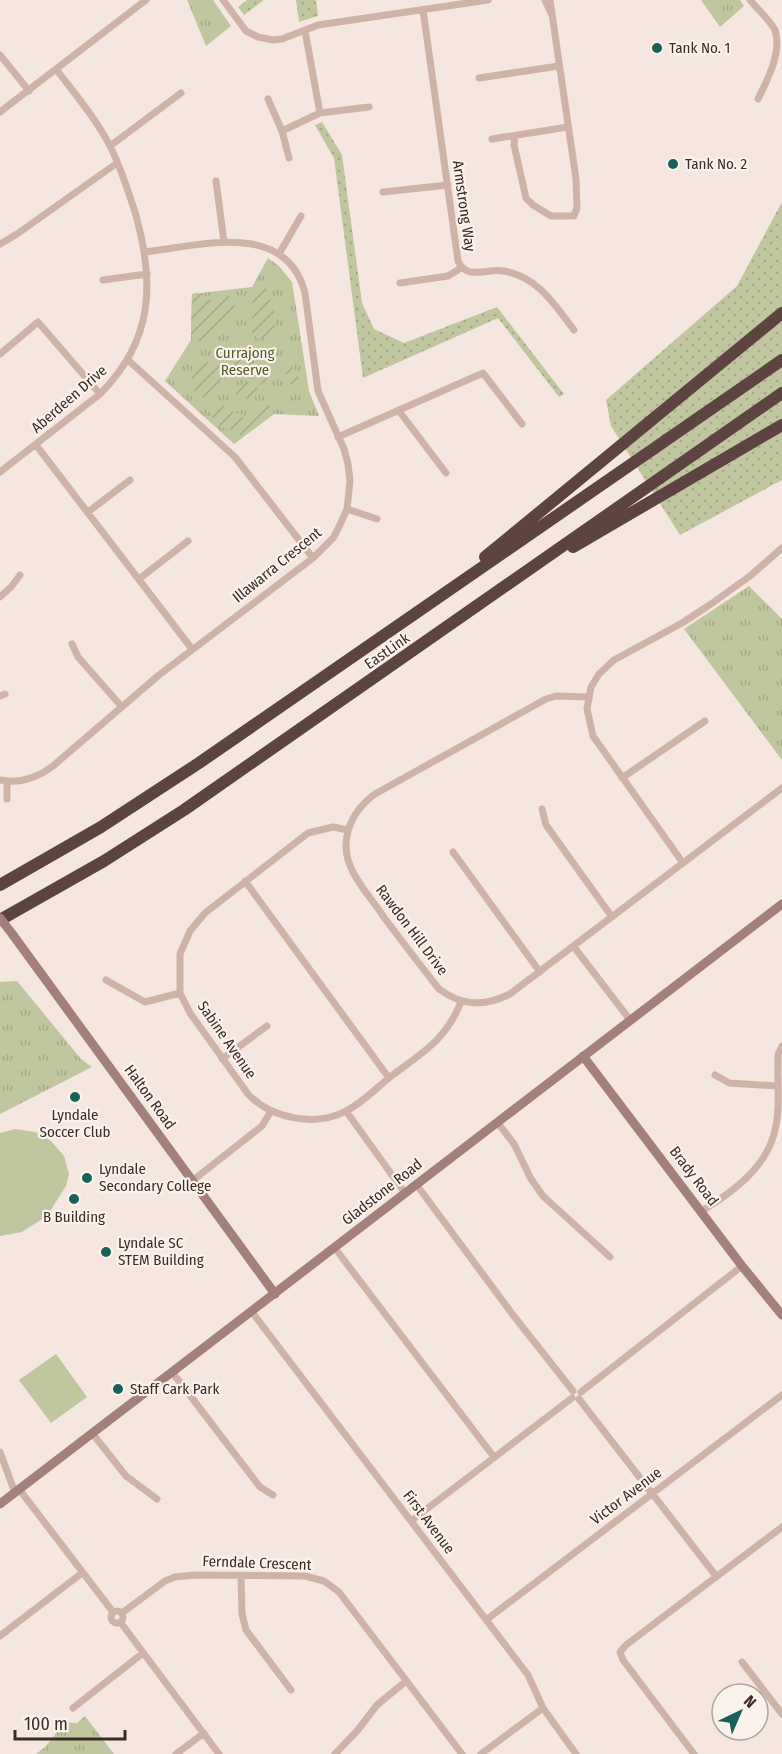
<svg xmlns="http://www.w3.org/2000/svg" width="782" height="1754" viewBox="0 0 782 1754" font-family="'Fira Sans Condensed',sans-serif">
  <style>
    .grass { fill: url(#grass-dots) }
    .park { fill: url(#park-tufts) }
    .garden { fill: url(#garden-furrows) }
    .pitch { fill: #c0c69d }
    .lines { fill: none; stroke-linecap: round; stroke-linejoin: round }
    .minor { stroke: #cfb3a9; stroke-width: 7 }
    .secondary { stroke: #a3817a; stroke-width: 9 }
    .motorway { stroke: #5d4440; stroke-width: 12 }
    .secondary-bridge { stroke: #a3817a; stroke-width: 9 }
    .poi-dot { fill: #1a6159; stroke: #fcf2ec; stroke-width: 2 }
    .labels { text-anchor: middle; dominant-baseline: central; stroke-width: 4.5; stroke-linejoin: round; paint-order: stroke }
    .poi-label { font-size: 15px; fill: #3b2c29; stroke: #fcf2ec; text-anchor: start }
    .street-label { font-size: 15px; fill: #3b2c29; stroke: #fcf2ec }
    .park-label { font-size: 15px; fill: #535c2b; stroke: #fcf2ec }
  </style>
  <defs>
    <pattern id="grass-dots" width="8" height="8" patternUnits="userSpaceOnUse" patternTransform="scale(1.5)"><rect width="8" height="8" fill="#c0c69d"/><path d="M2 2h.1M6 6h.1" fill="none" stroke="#a6aa87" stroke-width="1.8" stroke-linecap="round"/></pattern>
    <pattern id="park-tufts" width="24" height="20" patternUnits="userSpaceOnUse" patternTransform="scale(1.5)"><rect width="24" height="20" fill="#c0c69d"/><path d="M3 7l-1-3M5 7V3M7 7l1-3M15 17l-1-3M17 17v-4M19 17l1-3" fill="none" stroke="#a6aa87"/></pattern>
    <pattern id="garden-furrows" width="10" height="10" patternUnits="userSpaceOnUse" patternTransform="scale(1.5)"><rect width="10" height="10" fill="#c0c69d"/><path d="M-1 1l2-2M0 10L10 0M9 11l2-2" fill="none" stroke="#a6aa87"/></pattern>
  </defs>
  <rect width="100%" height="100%" fill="#f5e7df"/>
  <path class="grass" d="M247 0H264L244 15 238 7Z
    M296 0H316L318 16 299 22Z
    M322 122 342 155 362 303 374 329 404 343 497 307 564 394 559 397 498 318 363 378 334 158 315 125Z
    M782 202V480L680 535 611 426 606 400 737 286Z"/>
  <path class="park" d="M187 0H213L231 26 206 46Z
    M701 0H740L744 6 720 27Z
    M268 258 279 266 292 282 309 391 319 416 274 414 234 444 165 381 191 340 192 294 252 287Z
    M749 586 782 619V760L684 629Z
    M17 981 81 1059 92 1067 0 1114V982Z
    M85 1716 114 1754H36L45 1747 65 1722 77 1723Z"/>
  <path class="garden" d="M263 286 268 290C272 310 286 326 261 339L257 338 252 333 253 304 251 296 256 289Z
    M198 293 212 301 224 294 232 298 235 305C233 317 224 321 216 329 210 334 210 340 203 344L191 336 192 294Z
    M235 348 244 349C253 358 259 368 267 378L265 383 258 385 230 361 228 356Z
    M206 362 217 363 222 368 219 395 213 400 197 396C190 384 188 364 206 362Z
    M290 366 295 370 300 381 295 387H292L287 379 286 370Z
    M245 382H250L258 389 257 395 253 399 240 398 236 393Z
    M216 402 221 403 227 411 241 414 245 420C236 441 215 426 209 411L212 404Z
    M267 404 271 406 274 414 239 440C239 427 256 411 267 404Z"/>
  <path class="pitch" d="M15 1129 35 1132 50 1140 64 1156 69 1174 66 1186 47 1216 22 1232 0 1236V1133Z
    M56 1354 87 1397 51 1423 19 1380Z"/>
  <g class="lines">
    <path class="minor" d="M223 0 246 31 258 37 273 40 282 39 318 25 488 0
      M545 0 551 13
      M750 0C758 10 769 19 775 30 782 52 768 79 758 99
      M423 10 458 261C467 281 487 268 504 271 538 277 554 304 574 330
      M0 55 29 91
      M479 78 559 66
      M268 99 282 131 289 158
      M0 112 146 0
      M320 113 369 107
      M282 131 320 113 305 31
      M515 136 514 145 526 198 533 205 551 216H574L577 208 576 179 550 0
      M492 139 568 127
      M110 146 181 93
      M216 181 224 242
      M383 192 448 185
      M0 244 17 234 117 163
      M279 254 301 216
      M103 280 147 274
      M400 283 448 276 461 268
      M0 354 38 322 100 394
      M128 360 235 457 313 558
      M399 411 446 473
      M338 437 483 373 522 424
      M36 445 192 649
      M0 472 100 394C154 340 155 282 135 212 128 191 121 168 111 148 97 120 75 94 56 69
      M347 509 377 519
      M88 512 130 480
      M139 579 188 541
      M0 597 11 587 20 575
      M72 644 78 657 122 707
      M0 696 5 694
      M588 697 556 696 546 699 375 794C349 813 337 844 354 874 362 889 374 902 383 916 401 940 420 965 439 989 462 1006 484 1007 510 994L782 788
      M622 778 705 721
      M0 780C20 784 37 778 53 766L159 675 313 558 333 538 338 529 347 509 350 481 348 464 344 449 318 391 305 293C286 219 199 246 145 252
      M7 799V782
      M542 809 546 825 612 917
      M348 830 333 827 308 833 205 913 190 931 180 954V993L190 1013 248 1094C271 1119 316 1127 346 1111 364 1102 378 1086 394 1074 425 1051 446 1039 461 1002
      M453 852 540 972
      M683 863 593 736 587 709 591 687 599 674 614 660 682 623 711 604 750 576 782 548
      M245 881 389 1078
      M574 947 630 1020
      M106 980 145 1002 180 993
      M222 1059 267 1026
      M715 1075 729 1083 777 1086
      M346 1111 405 1193
      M497 1122 514 1144 531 1179 543 1196 610 1257
      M192 1181 262 1126 271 1111
      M416 1184 513 1315 573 1391
      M702 1211C731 1193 765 1169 774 1134 781 1110 777 1081 778 1055L782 1046
      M334 1247 494 1457
      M252 1312 528 1675 543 1708 576 1754
      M172 1372 260 1487 273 1495
      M581 1392 742 1266
      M579 1399 716 1576
      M92 1433 126 1476 157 1499
      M0 1452 15 1493
      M19 1489 113 1612
      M411 1521 572 1398
      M241 1576 242 1614 246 1630 291 1690
      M111 1617a6 6 0 1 1 12 0a6 6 0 1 1-12 0Z
      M122 1613 165 1581 175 1577 195 1575 305 1576 324 1581 339 1592 462 1754
      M486 1620 782 1395
      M121 1623 219 1754
      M0 1636 82 1573
      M742 1662 782 1714
      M73 1708 143 1653
      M176 1754 204 1733
      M335 1754 357 1731 377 1705 406 1681
      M481 1754 543 1708
      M694 1754 623 1660 620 1652 626 1645 782 1527"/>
    <path class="secondary" d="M13 935 275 1294
      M583 1056 742 1266 782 1315
      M0 1504 782 904"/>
    <path class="motorway" d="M573 547 782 425
      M485 557 782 313
      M0 885 101 827 199 763 782 360
      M0 920 104 861 184 810 782 393"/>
    <path class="secondary-bridge" d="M0 918 13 935"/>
  </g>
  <g class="poi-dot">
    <circle cx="657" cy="48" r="6"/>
    <circle cx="673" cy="164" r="6"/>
    <circle cx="75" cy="1097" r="6"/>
    <circle cx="87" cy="1178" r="6"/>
    <circle cx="74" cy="1199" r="6"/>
    <circle cx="106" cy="1252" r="6"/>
    <circle cx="118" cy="1389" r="6"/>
  </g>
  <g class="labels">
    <g class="poi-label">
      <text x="669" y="48">Tank No. 1</text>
      <text x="685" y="164">Tank No. 2</text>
      <text x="75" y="1115" text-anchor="middle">Lyndale<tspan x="75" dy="17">Soccer Club</tspan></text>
      <text x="99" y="1169">Lyndale<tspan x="99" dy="17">Secondary College</tspan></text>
      <text x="74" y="1217" text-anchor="middle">B Building</text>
      <text x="118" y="1243">Lyndale SC<tspan x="118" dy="17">STEM Building</tspan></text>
      <text x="130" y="1389">Staff Cark Park</text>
    </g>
    <g class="street-label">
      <text transform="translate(464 206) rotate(82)">Armstrong Way</text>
      <text transform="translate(69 399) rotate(-41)">Aberdeen Drive</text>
      <text transform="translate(277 565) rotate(-39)">Illawarra Crescent</text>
      <text transform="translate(387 651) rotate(-35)">EastLink</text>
      <text transform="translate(412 930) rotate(53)">Rawdon Hill Drive</text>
      <text transform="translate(227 1040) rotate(55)">Sabine Avenue</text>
      <text transform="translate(150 1097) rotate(54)">Halton Road</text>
      <text transform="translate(694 1176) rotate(53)">Brady Road</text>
      <text transform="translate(382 1192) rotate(-38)">Gladstone Road</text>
      <text transform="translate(626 1496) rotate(-37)">Victor Avenue</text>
      <text transform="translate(429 1522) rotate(53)">First Avenue</text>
      <text transform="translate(257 1563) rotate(2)">Ferndale Crescent</text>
    </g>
    <g class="park-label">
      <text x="245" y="353">Currajong<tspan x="245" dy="17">Reserve</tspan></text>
    </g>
  </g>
  <g transform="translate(740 1712) rotate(44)"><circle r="28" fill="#fcf2ec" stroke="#afa39e" stroke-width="1.5"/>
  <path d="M0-4.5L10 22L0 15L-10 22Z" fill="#1a6159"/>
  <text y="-9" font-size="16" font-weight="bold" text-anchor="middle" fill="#3b2c29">N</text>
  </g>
  <path d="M15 1730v9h110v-9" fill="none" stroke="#3b2c29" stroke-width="3"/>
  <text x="24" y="1730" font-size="18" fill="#3b2c29" stroke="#fcf2ec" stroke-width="4.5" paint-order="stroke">100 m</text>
</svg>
